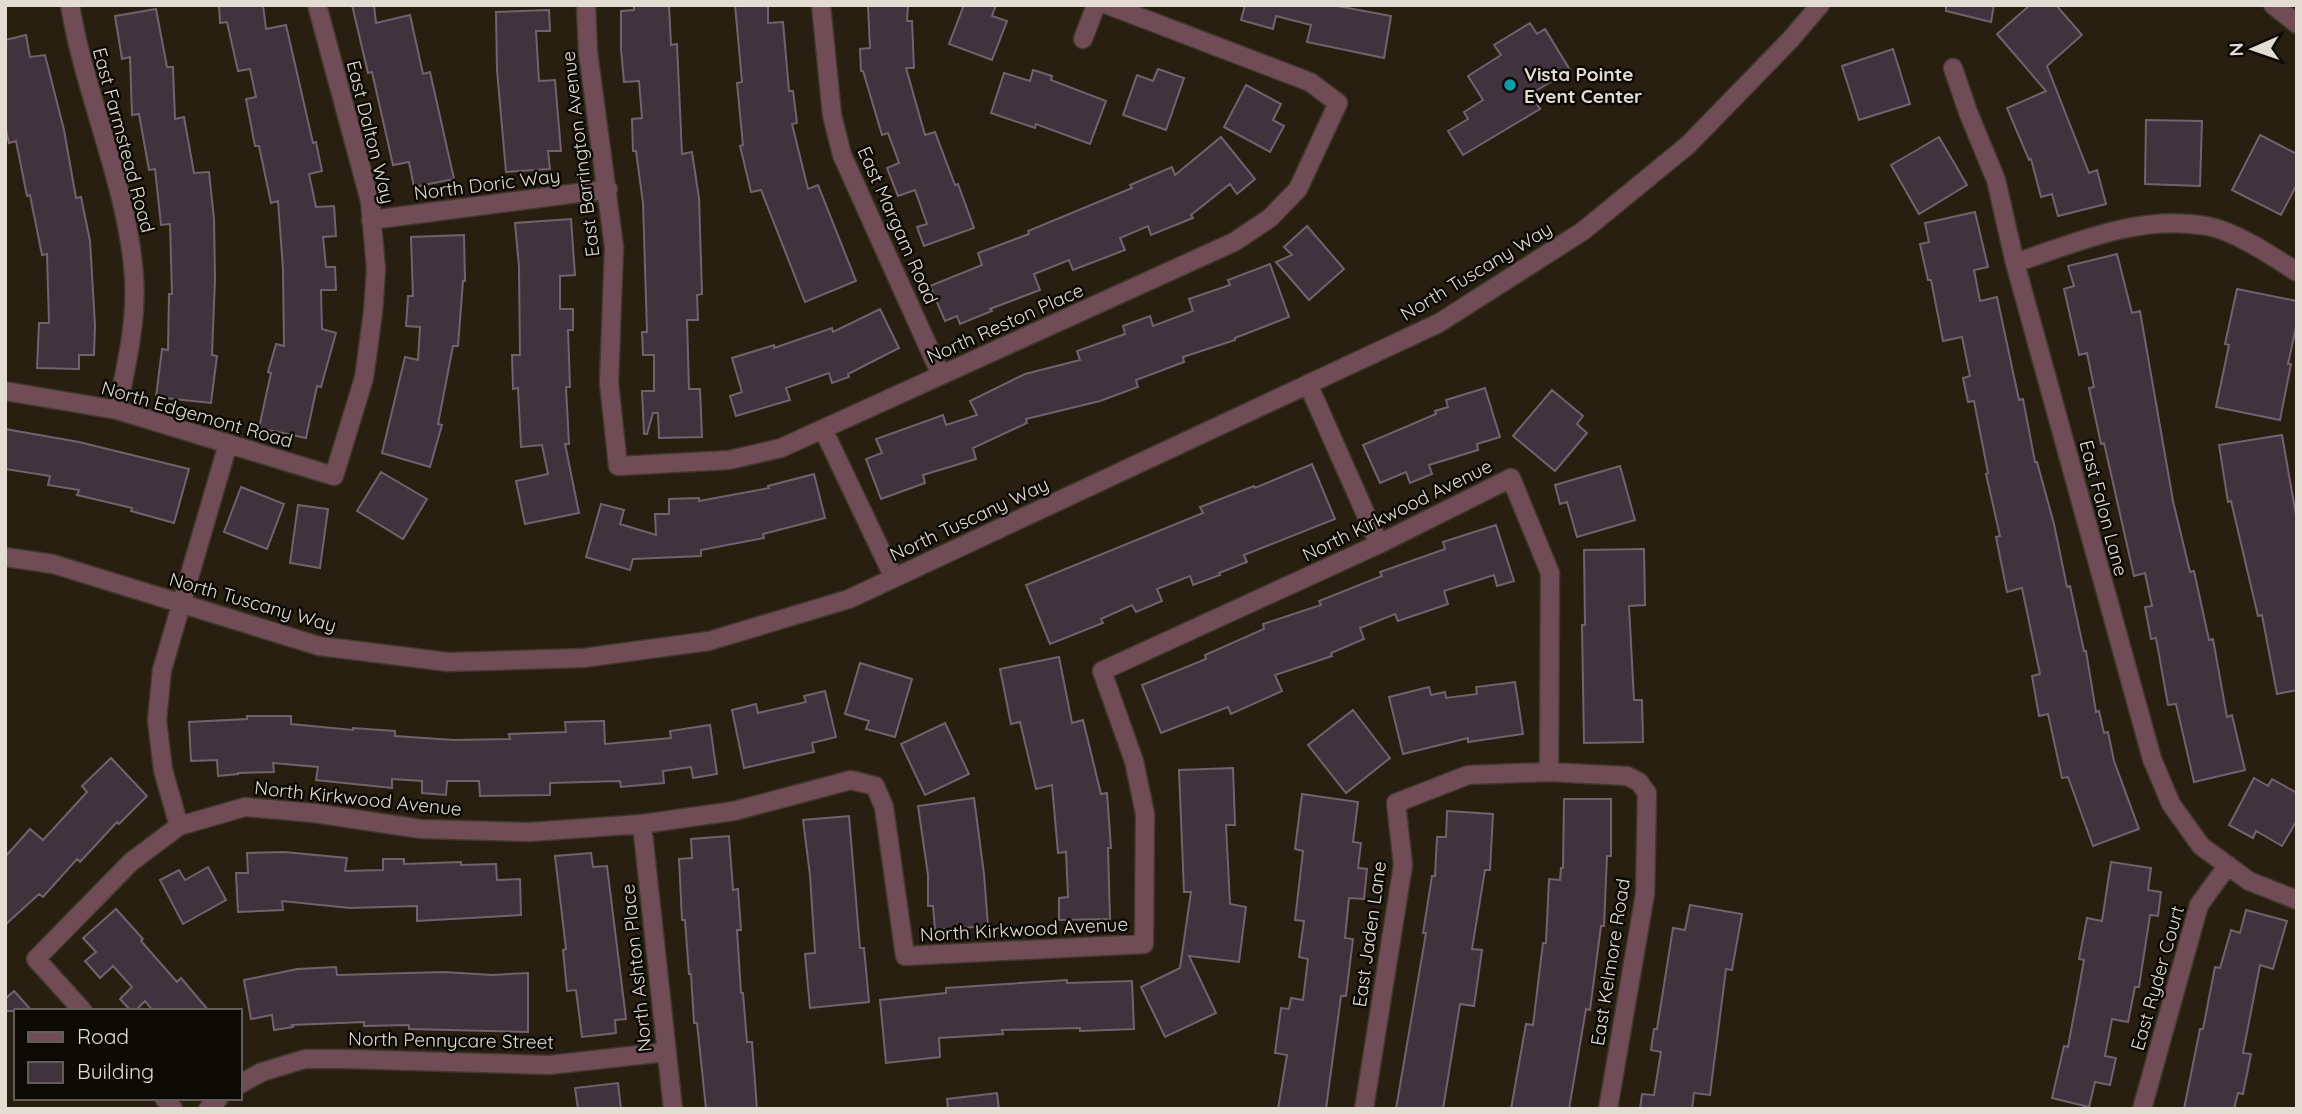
<svg xmlns="http://www.w3.org/2000/svg" width="2302" height="1114" viewBox="0 0 2302 1114" font-family="Quicksand,sans-serif">
  <style>
    .building { fill: #41333e; stroke: #72626e; stroke-width: 2 }
    .lines { fill: none; stroke-linecap: round; stroke-linejoin: round }
    .minor-casing { stroke: #42392c; stroke-width: 21 }
    .minor { stroke: #704c56; stroke-width: 18 }
    .culture-dot { fill: #0f9aa8; stroke: #0d0905; stroke-width: 2.5 }
    .labels { text-anchor: middle; dominant-baseline: central; stroke-width: 5; stroke-linejoin: round; paint-order: stroke }
    .poi-label { font-size: 19px; font-weight: bold; fill: #e2dcd3; stroke: #0d0905; text-anchor: start }
    .street-label { font-size: 19px; fill: #e2dcd3; stroke: #0d0905 }
  </style>
  <rect width="100%" height="100%" fill="#281f11"/>
  <path class="building" d="M219 5H263L266 29 286 25 313 143 316 142 322 171 309 174 316 207 334 206 336 236 323 237 326 267H335L336 290H321L322 329 336 333 321 387 317 386 306 438 259 428 271 373 268 372 276 344 284 346 283 269 278 201 271 203 259 146H255L246 99 256 97 250 69 238 71 227 22 220 23Z
    M352 5H374L376 23 410 15 423 74 430 72 454 179 414 187 409 162 393 165 372 72 368 73Z
    M634 5H669L671 45 677 44 682 154 692 152 699 198 702 294 697 295 698 320H687L689 389H700L702 437 659 438 658 413H653L647 434H644L642 391H654V355H643L642 332H647L643 203 636 151H633L632 119 642 118 639 81 624 82 621 49V11L634 10Z
    M735 5H768V23L783 22 789 91H793L797 123 792 124 808 189 818 185 856 281 805 302 761 190 751 192 740 146 743 145 737 83 742 82Z
    M868 5H908L907 21H912L914 68H906L925 135 935 132 955 185 958 184 974 228 924 246 917 227 927 224 915 190 898 196 887 168 899 163 888 133 882 135 863 71H861L860 49 870 48Z
    M964 5H996L992 16 1007 21 992 60 949 44Z
    M1245 5H1332L1391 16 1384 58 1307 42 1311 25 1276 16 1273 29 1241 20Z
    M1946 5H1994L1991 22 1946 11Z
    M2030 5H2056L2082 35 2047 66 2089 173 2097 170 2106 204 2058 216 2052 194 2041 197 2031 159 2029 160 2007 108 2046 91 1997 34Z
    M156 9 167 67H173L175 119 184 117 194 173 209 172 214 219 215 279 212 355 217 356 211 403 156 397 162 349 168 350 169 294H172L170 224 161 225 155 169 149 170 139 114 132 115 130 57 122 59 115 16Z
    M549 10 550 31H536L539 81 555 80 561 151H548L550 169 506 172 497 70 496 12Z
    M1530 23 1537 34 1545 29 1570 70 1531 94 1540 109 1463 155 1448 131 1468 119 1464 112 1483 100 1468 76 1501 55 1494 45Z
    M26 35 30 57 45 55 64 130 76 198 81 197 90 241 95 325 94 355H79V369L37 368 39 323H49L47 254 42 255 30 195 27 196 16 141 9 143 5 125V40Z
    M1893 49 1910 104 1859 120 1842 66Z
    M1158 69 1184 78 1166 130 1123 115 1137 75 1153 81Z
    M1033 70 1052 76 1051 80 1106 101 1090 144 1036 124 1035 128 991 113 1004 73 1030 81Z
    M1246 85 1281 104 1273 120 1284 126 1270 152 1224 127Z
    M2146 120 2202 121 2200 186 2145 184Z
    M2260 135 2297 154V184L2281 215 2232 190Z
    M1221 137 1255 179 1237 194 1230 184 1191 215 1193 218 1151 235 1148 226 1120 238 1125 250 1073 270 1069 260 1034 274 1040 290 990 309 992 311 960 324 957 316 945 321 930 286 982 265 978 253 1029 234 1028 231 1132 188 1130 185 1172 167 1175 175Z
    M1939 137 1967 185 1919 214 1891 165Z
    M1975 212 1988 267 1974 270 1980 301 1997 297 2019 400 2023 399 2035 462H2037L2054 524 2067 587 2070 586 2084 651H2086L2096 712 2099 711 2104 733 2108 732 2114 761 2139 829 2093 846 2068 777 2062 778 2048 714 2039 716 2032 676 2040 674 2022 588 2007 592 1996 537 2000 536 1986 474 1988 473 1974 401 1968 402 1963 378 1970 376 1962 337 1943 341 1931 280H1928L1920 244 1929 242 1925 223Z
    M571 219 575 275 560 276V309H573V330H568L570 387H566L569 444H565L579 513 525 524 516 481 548 474 542 445 521 447 518 388 513 389 512 355H520L519 267 515 223Z
    M1307 226 1344 269 1309 300 1276 262 1292 255 1284 247Z
    M464 235 465 281H463L458 346H453L438 424 442 425 430 467 382 453 405 357 418 360 420 327 406 326 408 296H413L411 237Z
    M2117 254 2132 313 2140 311 2173 501 2190 572 2194 571 2209 640 2213 639 2227 717 2232 715 2245 770 2194 782 2176 704 2168 705 2156 638 2151 639 2145 607 2152 606 2145 573 2134 576 2104 443 2101 444 2089 388 2094 387 2087 353 2079 355 2064 289 2074 286 2068 266Z
    M1270 264 1289 317 1235 338V340L1183 357 1184 362 1136 380 1138 387 1100 401 1026 419 1027 423 973 448 976 459 923 475 925 483 881 499 866 459 882 453 876 439 943 415 946 425 977 415 970 401 1025 374 1080 360 1077 351 1125 334 1123 326 1150 316 1153 326 1193 311 1189 299 1230 285 1228 280Z
    M2237 289 2297 301V323L2288 364H2291L2280 420 2216 407 2229 345 2225 344Z
    M880 309 899 348 848 374 849 377 832 383 829 373 786 388 790 400 736 416 730 396 742 392 732 358 774 345V348L832 328 833 332Z
    M1485 388 1500 437 1477 444 1478 450 1429 465 1432 474 1410 483 1406 472 1380 483 1363 445 1436 414 1435 411 1448 407 1446 400Z
    M1552 390 1583 416 1577 424 1587 433 1555 471 1513 436Z
    M5 429 79 442 189 469 174 523 131 511 132 508 77 495 79 490 48 485 50 476 5 469Z
    M2282 435 2297 521V690L2277 694 2262 615 2258 616 2231 501 2228 502 2219 445Z
    M1312 464 1335 519 1244 555 1247 562 1219 573 1220 575 1193 585 1190 576 1157 589 1162 601 1136 612 1132 605 1101 619 1103 623 1050 644 1026 585 1203 513 1200 507 1254 486 1255 488Z
    M1620 466 1635 520 1577 537 1567 502 1560 504 1555 485Z
    M381 472 427 499 403 539 357 511Z
    M814 474 825 518 763 534 764 538 701 550V556L633 559 630 570 586 557 601 504 624 510 620 524 656 535 655 514H669V499L699 498V501L769 488 768 486Z
    M241 487 284 504 267 549 224 532Z
    M298 505 328 509 320 568 290 563Z
    M1496 525 1514 581 1497 586 1494 575 1444 591 1448 604 1398 621 1395 614 1360 628 1364 639 1331 653 1332 656 1275 675 1282 691 1231 714 1228 707 1161 733 1142 685 1206 659 1205 655 1264 629 1263 624 1321 605 1319 601 1382 576 1380 572 1445 549 1443 542Z
    M1644 549 1645 605 1629 606 1634 700H1642L1643 742 1584 743 1582 625H1585L1584 550Z
    M1059 657 1072 723 1083 720 1101 794 1107 793 1111 848H1108L1110 919 1059 920V898L1068 897 1066 852 1058 853 1052 785 1036 789 1020 722 1011 724 1000 669Z
    M860 663 912 679 895 737 866 729 869 721 845 714Z
    M1515 682 1523 734 1468 742V738L1403 754 1389 697 1429 687 1431 695 1445 692 1446 698 1477 694 1476 687Z
    M825 691 836 737 812 743 814 752 744 768 732 710 756 704 758 713 806 702 804 696Z
    M1353 710 1390 758 1346 793 1308 745Z
    M247 716H291V724L353 730V728L395 731V736L454 740 510 739 509 734 566 732 565 722 604 721 605 744 671 738 670 731 710 725 717 774 693 778 691 767 663 771 664 783 621 787 620 781 550 783V795L480 796 479 781H447L446 795 422 793V781L392 779V788L316 780 318 767 273 763 274 772 238 773V774L218 776 217 760 191 761 189 722 247 719Z
    M945 723 969 774 925 795 901 744Z
    M111 758 147 796 119 824 117 822 80 862 77 859 43 897 39 894 5 925V857L30 829 43 840 87 792 82 786Z
    M1233 768 1235 825H1226L1230 904 1246 907 1239 962 1189 956 1216 1013 1165 1037 1141 987 1180 968 1191 892H1184L1179 770Z
    M2254 778 2268 786 2272 779 2297 793V820L2282 846 2256 831 2253 838 2229 825Z
    M1302 794 1358 802 1353 842 1361 843 1358 868 1367 869 1364 899 1349 898 1345 938 1353 939 1346 996H1341L1326 1109H1278L1287 1055 1275 1053 1281 1008 1289 1009 1291 998 1303 1000 1308 959 1299 957 1304 921 1295 920 1303 851 1295 849Z
    M974 798 984 874 988 926 935 930 933 906H928V875L918 806Z
    M1564 799H1611V856H1607L1604 926H1601L1590 1010 1586 1009 1569 1109H1511L1526 1024 1533 1025 1543 943H1546L1549 879 1560 880 1561 868H1563Z
    M1447 811 1493 814 1490 870H1485L1472 949 1482 950 1474 1006 1460 1004 1443 1109H1396L1426 933H1423L1432 876H1435L1437 837H1446Z
    M849 816 860 948H864L869 1002 810 1008 805 954 815 953 810 875 803 820Z
    M729 836 733 890 738 889 741 930H737L741 993H743L747 1042H752L757 1109H706L697 1023H694L691 974H689L685 920H682L679 859 692 858 691 839Z
    M284 852 347 858 345 871 383 870V859H404V864L461 862V865L496 864 497 880 520 879 521 915 417 921V906L350 908 282 901 283 910 238 912 236 873H248L247 853Z
    M591 853 593 867 607 866 626 1019 615 1020 616 1033 582 1037 576 990 567 991 563 950 566 949 555 856Z
    M2111 862 2151 868 2148 890 2161 892 2158 916 2150 915 2139 987H2135L2128 1022 2112 1019 2105 1056 2116 1058 2110 1085 2095 1082 2089 1107 2052 1098 2064 1046 2068 1047 2084 960 2079 959 2087 918 2102 921Z
    M208 867 226 900 183 924 160 880 179 870 185 880Z
    M1690 905 1742 914 1732 970 1726 969 1710 1095 1694 1093 1692 1109H1640L1642 1094 1654 1095 1661 1052 1651 1050 1654 1029H1657L1673 928 1685 930Z
    M116 909 143 939 141 941 177 982 181 978 209 1011H153L145 1001 135 1011H131L120 999 132 987 113 966 100 978 85 961 96 952 83 938Z
    M2246 910 2287 921 2273 969 2260 965 2243 1053 2251 1054 2243 1094 2238 1093 2234 1109H2184L2200 1029H2203L2215 967 2220 968 2231 930 2240 933Z
    M336 967 337 975 444 972 492 975 528 973V1032L409 1029V1025L364 1026V1022L292 1025 293 1027 274 1030 272 1015 251 1019 244 980 297 969Z
    M1067 980V983L1132 981 1134 1029 1080 1031V1028L1002 1030 1003 1034 939 1038 940 1057 886 1063 880 1000 946 993V988Z
    M14 991 32 1011H5V999Z
    M618 1083 621 1109H578L575 1088Z
    M997 1093 999 1109H948L947 1099Z"/>
  <g class="lines">
    <defs>
      <path id="minor" d="M70 5C85 96 128 187 134 277 137 322 126 367 117 410
        M586 5 588 52 614 247 609 383 618 466 729 460 781 448 1234 242 1270 218 1298 189 1338 103 1310 82 1108 5
        M821 5 832 115 842 155 941 375
        M2273 5 2297 24
        M1083 39 1096 5
        M1953 68 1968 112 1996 180 2015 263 2152 759 2171 804 2201 846 2249 881 2297 900
        M371 220 608 189
        M2015 263C2078 242 2139 214 2207 226 2235 231 2272 256 2297 272
        M1308 384 1379 544
        M5 391 117 410 334 476 364 378 373 312 376 269 370 201 317 5
        M823 429 894 578
        M5 557 53 564 319 646 448 662 583 658 709 641 849 599 1439 323 1583 231 1688 145 1791 39 1820 5
        M642 824 673 1109
        M179 826 163 770 157 720 162 670 228 444
        M83 1011 36 959 131 862 179 826 245 807 314 813 421 829 530 832 642 824 734 811 851 780 875 786 884 807 905 956 1144 944 1145 814 1134 761 1102 671 1379 544 1511 478 1550 573 1549 772
        M240 1084 262 1072 305 1059H345L549 1065 666 1052
        M164 1098 173 1109
        M208 1109 219 1098
        M1364 1109 1403 865 1396 803 1468 775 1549 772 1627 776 1639 782 1647 793 1645 894 1608 1109
        M2142 1109 2199 905 2228 865"/>
    </defs>
    <use href="#minor" class="minor-casing"/>
    <use href="#minor" class="minor"/>
  </g>
  <circle class="culture-dot" cx="1510" cy="85" r="7"/>
  <g class="labels">
    <g class="poi-label">
      <text x="1524" y="74">Vista Pointe<tspan x="1524" dy="22">Event Center</tspan></text>
    </g>
    <g class="street-label">
      <text transform="translate(371 132) rotate(76)">East Dalton Way</text>
      <text transform="translate(124 140) rotate(75)">East Farmstead Road</text>
      <text transform="translate(580 154) rotate(-97)">East Barrington Avenue</text>
      <text transform="translate(487 184) rotate(-7)">North Doric Way</text>
      <text transform="translate(898 225) rotate(66)">East Margam Road</text>
      <text transform="translate(1476 271) rotate(-31)">North Tuscany Way</text>
      <text transform="translate(1005 323) rotate(-24)">North Reston Place</text>
      <text transform="translate(197 414) rotate(16)">North Edgemont Road</text>
      <text transform="translate(2104 508) rotate(75)">East Falon Lane</text>
      <text transform="translate(1397 510) rotate(-26)">North Kirkwood Avenue</text>
      <text transform="translate(969 519) rotate(-25)">North Tuscany Way</text>
      <text transform="translate(253 602) rotate(16)">North Tuscany Way</text>
      <text transform="translate(358 798) rotate(6)">North Kirkwood Avenue</text>
      <text transform="translate(1024 929) rotate(-3)">North Kirkwood Avenue</text>
      <text transform="translate(1369 934) rotate(-82)">East Jaden Lane</text>
      <text transform="translate(1610 962) rotate(-81)">East Kelmore Road</text>
      <text transform="translate(636 968) rotate(-96)">North Ashton Place</text>
      <text transform="translate(2157 978) rotate(-74)">East Ryder Court</text>
      <text transform="translate(451 1040) rotate(1)">North Pennycare Street</text>
    </g>
  </g>
  <rect width="2302" height="1114" fill="none" stroke="#e2dcd3" stroke-width="14"/>
  <rect x="14" y="1009" width="228" height="91" fill="#0d0905" stroke="#625d57" stroke-width="2"/>
  <rect x="28" y="1032" width="35" height="10" fill="#704c56" stroke="#625d57" stroke-width="2"/>
  <text x="77" y="1044" font-size="21" fill="#e2dcd3">Road</text>
  <rect x="28" y="1062" width="35" height="21" fill="#41333e" stroke="#625d57" stroke-width="2"/>
  <text x="77" y="1079" font-size="21" fill="#e2dcd3">Building</text>
  <g transform="translate(2253 49) rotate(268)" stroke="#0d0905" stroke-width="5" paint-order="stroke">
  <path d="M0-5L12 26L0 18L-12 26Z" fill="#e2dcd3"/>
  <text y="-10" font-size="19" font-weight="bold" text-anchor="middle" fill="#e2dcd3">N</text>
  </g>
</svg>
